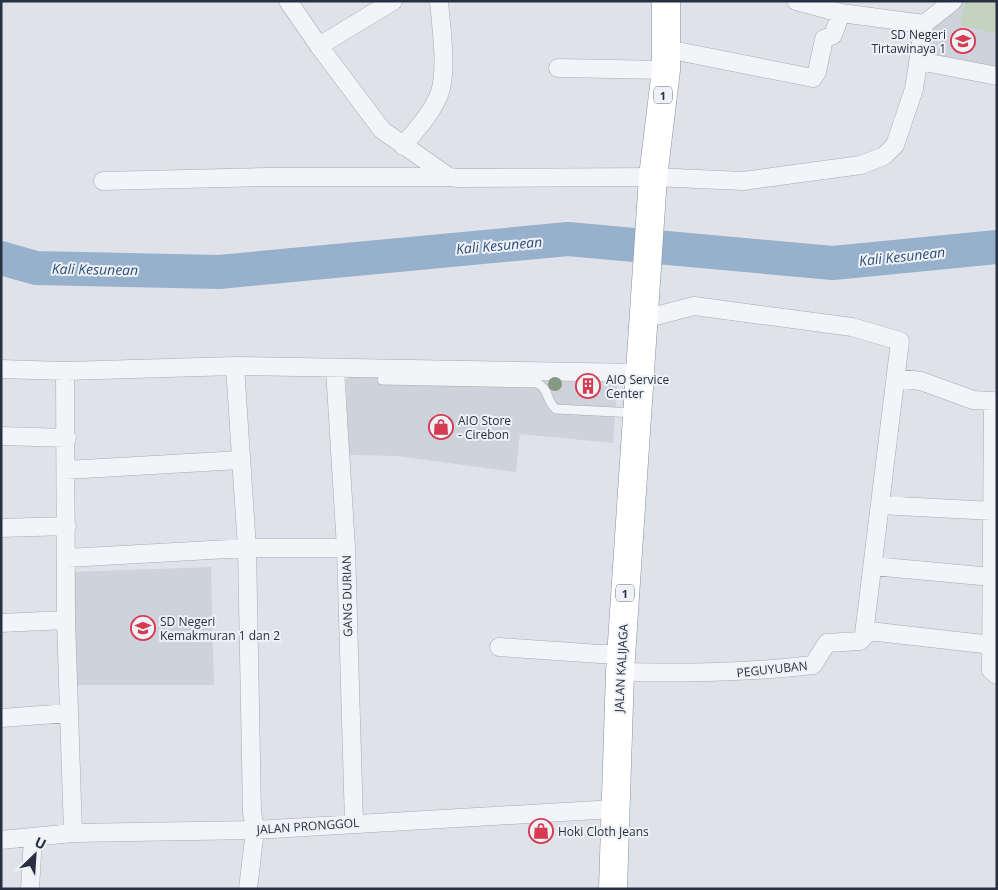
<svg xmlns="http://www.w3.org/2000/svg" width="998" height="890" viewBox="0 0 998 890" font-family="'Open Sans',sans-serif">
  <style>
    .built { fill: #cdd2db }
    .pitch { fill: #c4d3bf }
    .lines { fill: none; stroke-linecap: round; stroke-linejoin: round }
    .river { stroke: #97b0cc; stroke-width: 34 }
    .lane-casing { stroke: #a4aab3; stroke-width: 10 }
    .street-casing { stroke: #a4aab3; stroke-width: 19 }
    .highway-casing { stroke: #8590a1; stroke-width: 29 }
    .lane { stroke: #f2f4f7; stroke-width: 9 }
    .street { stroke: #f2f4f7; stroke-width: 18 }
    .highway { stroke: #fff; stroke-width: 28 }
    .tree { fill: #859a85 }
    .labels { text-anchor: middle; dominant-baseline: central; stroke-width: 4; stroke-linejoin: round; paint-order: stroke }
    .shield { fill: #eef2f6; stroke: #636a77; stroke-width: 1 }
    .shield-label { font-size: 11px; font-weight: bold; fill: #273041 }
    .poi-label { font-size: 12px; fill: #273041; stroke: #eef2f6; text-anchor: start }
    .street-label { font-size: 12px; fill: #273041; stroke: #eef2f6 }
    .water-label { font-size: 14px; font-style: italic; fill: #2e4e78; stroke: #eef2f6 }
  </style>
  <rect width="100%" height="100%" fill="#dfe3e9"/>
  <path class="built" d="M959 1H997V73L926 57 934 25Z
    M351 375 618 378 613 443 520 434 516 472 397 456 349 455 346 380Z
    M211 567 214 685H75L71 572Z"/>
  <path class="pitch" d="M966 1H997V34L960 25Z"/>
  <g class="lines">
    <path class="river" d="M1 258 36 268 219 272 568 239 833 263 997 247"/>
    <defs>
      <path id="lane" d="M382 380 537 383C550 389 546 402 556 409L635 413"/>
      <path id="street" d="M288 1 319 46 382 130 449 177 458 178 653 177 743 181 861 165 884 156 895 145 914 89 924 24 953 1
        M796 1 841 13 924 24
        M319 46 393 1
        M667 49 813 78 817 72 824 39 833 35 841 13
        M919 61 997 76
        M558 68 666 70
        M403 146C416 130 431 114 439 95 448 71 441 27 439 1
        M103 181 268 177H449
        M644 319 694 306 852 327 900 341 864 634
        M235 366 247 548 252 812 255 830 248 889
        M1 369 65 371 235 366 641 373
        M335 369 346 548 354 823
        M65 371 66 620 73 833
        M896 378 921 381 973 400 993 401 991 670 997 675
        M1 436 67 438
        M66 470 240 460
        M880 505 992 511
        M1 528 67 526
        M67 558 247 548H346
        M873 566 992 577
        M1 623 66 620
        M499 647 600 654H622
        M620 672C687 673 746 673 813 665L827 643 860 641 869 631 992 645
        M1 718 69 713
        M1 840 73 833 255 830 614 809
        M30 889 33 838"/>
      <path id="highway" d="M613 889 620 672 653 177 666 70V1"/>
    </defs>
    <use href="#lane" class="lane-casing"/>
    <use href="#street" class="street-casing"/>
    <use href="#highway" class="highway-casing"/>
    <use href="#lane" class="lane"/>
    <use href="#street" class="street"/>
    <use href="#highway" class="highway"/>
  </g>
  <circle class="tree" cx="555" cy="384" r="7"/>
  <defs>
    <symbol id="school-ring" viewBox="-11 -11 22 22"><circle r="9.5" fill="#eef2f6" stroke="#d63b52" stroke-width="1.5"/><path d="M0-5L7-2L0 1L-7-2ZM-4 1L0 2.5L4 1V4Q0 6-4 4Z" fill="#d63b52"/></symbol>
    <symbol id="building-ring" viewBox="-11 -11 22 22"><circle r="9.5" fill="#eef2f6" stroke="#d63b52" stroke-width="1.5"/><path d="M-4-6H4V6H1V3H-1V6H-4ZM-2.5-4.3h1.7v1.8h-1.7ZM.8-4.3h1.7v1.8H.8ZM-2.5-1h1.7V.8h-1.7ZM.8-1h1.7V.8H.8Z" fill="#d63b52"/></symbol>
    <symbol id="shop-ring" viewBox="-11 -11 22 22"><circle r="9.5" fill="#eef2f6" stroke="#d63b52" stroke-width="1.5"/><path d="M-5-2.5h2.3a2.7 3.5 0 0 1 5.4 0H5L5.5 6h-11ZM-1.5-2.5h3a1.5 2.3 0 0 0-3 0Z" fill="#d63b52"/></symbol>
  </defs>
  <g fill-rule="evenodd">
    <use href="#school-ring" x="949" y="27" width="28" height="28"/>
    <use href="#building-ring" x="574" y="372" width="28" height="28"/>
    <use href="#shop-ring" x="427" y="413" width="28" height="28"/>
    <use href="#school-ring" x="129" y="614" width="28" height="28"/>
    <use href="#shop-ring" x="527" y="817" width="28" height="28"/>
  </g>
  <g class="labels">
    <g class="shield">
      <rect x="654" y="86.5" width="18" height="17" rx="4"/>
      <rect x="616" y="584.5" width="18" height="17" rx="4"/>
    </g>
    <g class="shield-label">
      <text x="663" y="95">1</text>
      <text x="625" y="593">1</text>
    </g>
    <g class="poi-label">
      <text x="946" y="34" text-anchor="end">SD Negeri<tspan x="946" dy="14">Tirtawinaya 1</tspan></text>
      <text x="606" y="379">AIO Service<tspan x="606" dy="14">Center</tspan></text>
      <text x="458" y="420">AIO Store<tspan x="458" dy="14">- Cirebon</tspan></text>
      <text x="160" y="621">SD Negeri<tspan x="160" dy="14">Kemakmuran 1 dan 2</tspan></text>
      <text x="558" y="831">Hoki Cloth Jeans</text>
    </g>
    <g class="street-label">
      <text transform="translate(347 596) rotate(-91)">GANG DURIAN</text>
      <text transform="translate(621 668) rotate(-87)">JALAN KALIJAGA</text>
      <text transform="translate(772 669) rotate(-6)">PEGUYUBAN</text>
      <text transform="translate(308 826) rotate(-4)">JALAN PRONGGOL</text>
    </g>
    <g class="water-label">
      <text transform="translate(499 245) rotate(-5)">Kali Kesunean</text>
      <text transform="translate(902 256) rotate(-6)">Kali Kesunean</text>
      <text transform="translate(95 269) rotate(1)">Kali Kesunean</text>
    </g>
  </g>
  <rect width="998" height="890" fill="none" stroke="#273041" stroke-width="5"/>
  <g transform="translate(35 855) rotate(25)" stroke="#eef2f6" stroke-width="4" paint-order="stroke">
  <path d="M0-4L9 19L0 12L-9 19Z" fill="#273041"/>
  <text y="-8" font-size="14" font-weight="bold" text-anchor="middle" fill="#273041">U</text>
  </g>
</svg>
